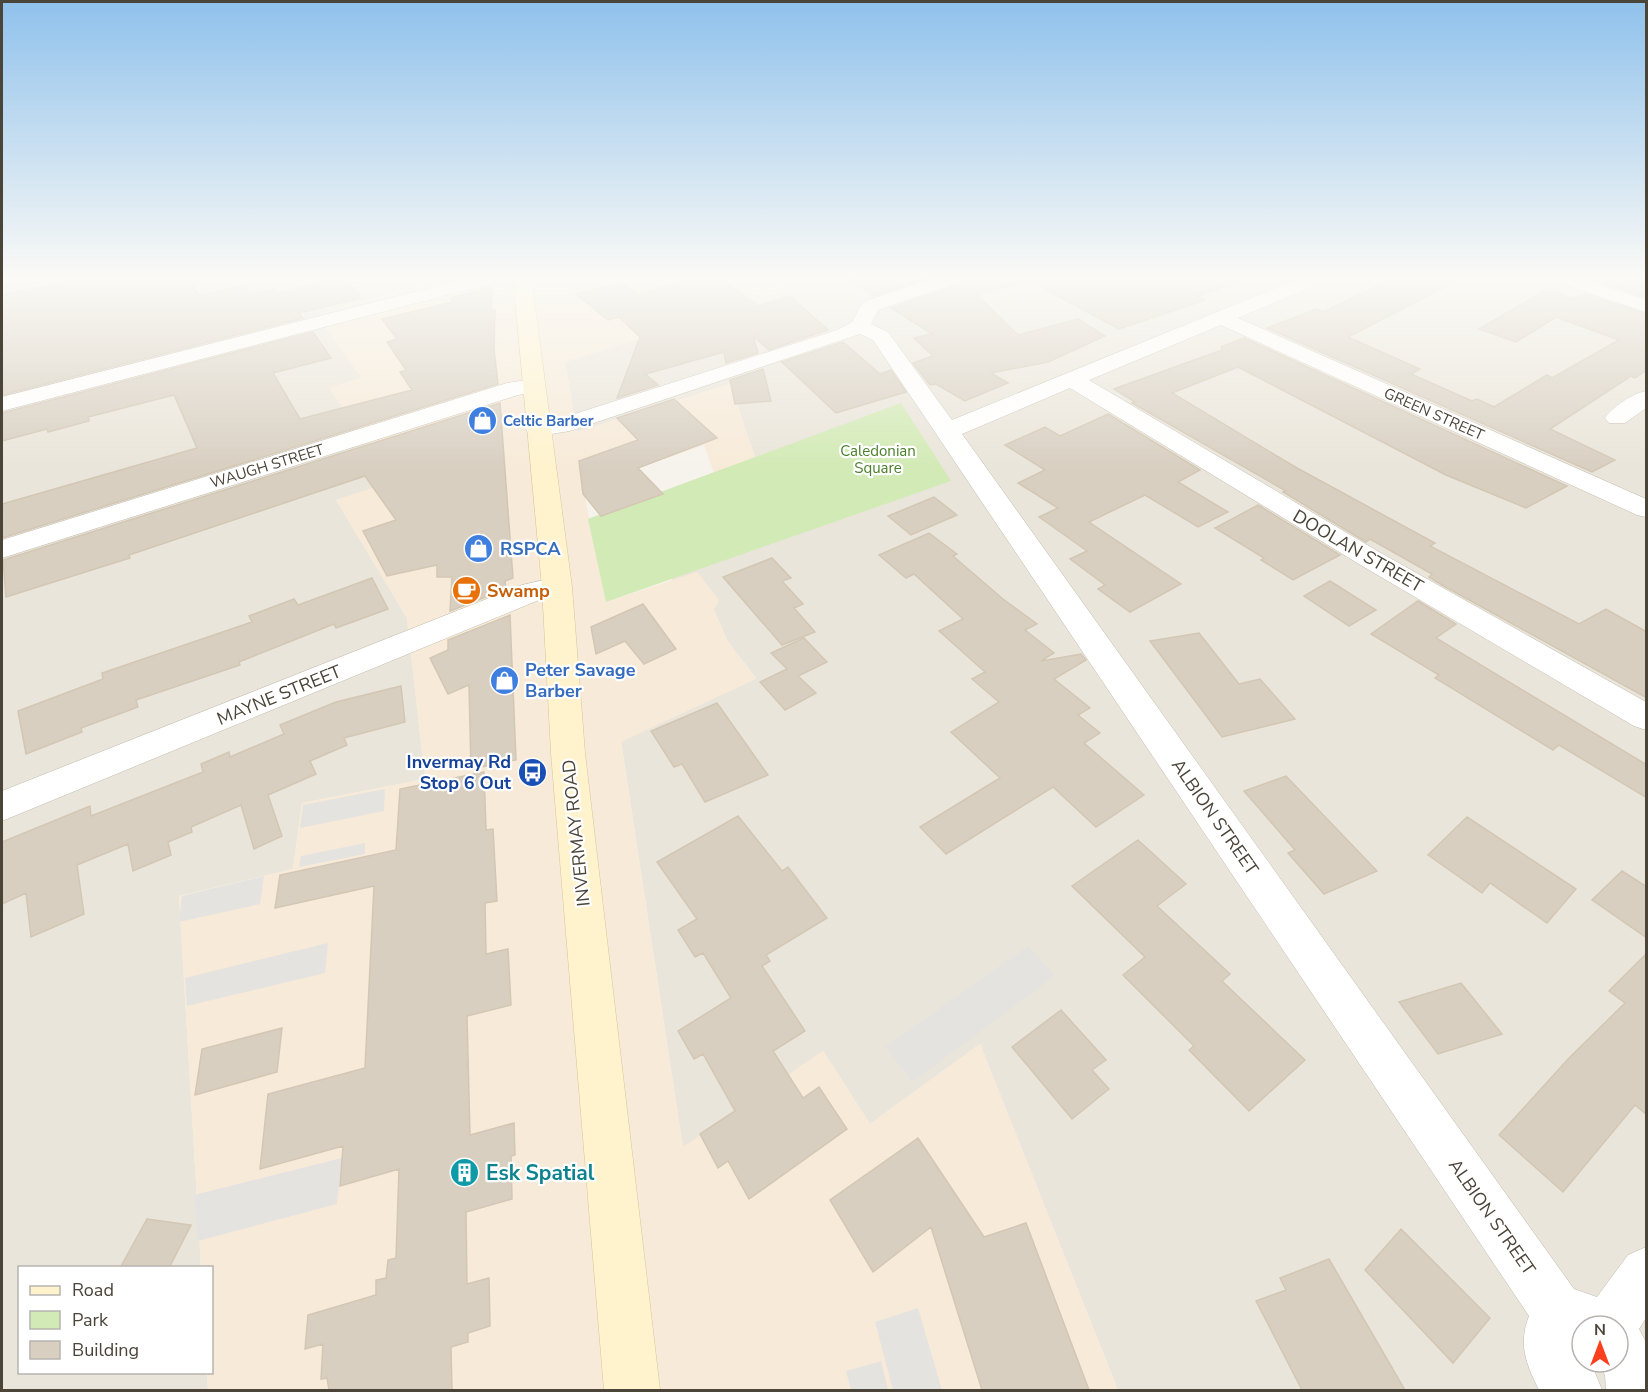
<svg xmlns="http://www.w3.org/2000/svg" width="1648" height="1392" viewBox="0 0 1648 1392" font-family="'Nunito Sans',sans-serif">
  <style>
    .residential { fill: #eae5da; fill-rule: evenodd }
    .commercial { fill: #f7ead8 }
    .green { fill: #d2eab5 }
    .parking { fill: #e5e3e0 }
    .building { fill: #d8cfc1; stroke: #d3c7b4; stroke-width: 1.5 }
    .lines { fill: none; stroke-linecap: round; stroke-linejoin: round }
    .street-casing { stroke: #c2bbae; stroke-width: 1 }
    .secondary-casing { stroke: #d6c79b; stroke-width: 1 }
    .street { fill: #fff; fill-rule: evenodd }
    .secondary { fill: #fff3cd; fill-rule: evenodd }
    .labels { text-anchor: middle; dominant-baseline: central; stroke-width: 4.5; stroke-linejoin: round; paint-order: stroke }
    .far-street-label { font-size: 15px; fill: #4b4439; stroke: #fff }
    .far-shop-label { font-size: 15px; font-weight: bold; fill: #366cbe; stroke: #fff; text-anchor: start }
    .far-park-label { font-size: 15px; fill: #4a7f2a; stroke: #fff }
    .shop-label { font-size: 18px; font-weight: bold; fill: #366cbe; stroke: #fff; text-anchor: start }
    .street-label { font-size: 18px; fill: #4b4439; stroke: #fff }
    .food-label { font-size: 18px; font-weight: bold; fill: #c56008; stroke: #fff; text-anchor: start }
    .transit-label { font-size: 18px; font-weight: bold; fill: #164399; stroke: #fff; text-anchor: end }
    .near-culture-label { font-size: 21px; font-weight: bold; fill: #0d838f; stroke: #fff; text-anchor: start }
  </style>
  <rect width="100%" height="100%" fill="#f6f3ec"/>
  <path class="residential" d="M2 276H464L328 310 361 378 329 388 396 481 336 500 407 618 425 779 302 803 293 869 179 896 201 1267 20 1268V1372L207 1373 208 1390H2Z
    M764 276H1646V1390H1118L980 1044 870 1124 823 1051 683 1148 621 741 756 678 728 642 714 610 588 519 755 457 730 384 577 432 565 362 791 292ZM1582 1326H1618V1362H1582Z"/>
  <path class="commercial" d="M464 276H688L693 278 764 276 792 292 565 362 577 432 730 384 755 457 714 473 704 445 583 487 606 602 697 572 719 600 714 610 728 642 756 679 621 742 683 1147 823 1051 870 1124 980 1044 1118 1390H208L207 1373 212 1372V1268L201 1267 179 896 293 869 302 803 425 779 407 618 336 500 395 481 329 388 361 378 326 329 328 310Z"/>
  <path class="green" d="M901 403 951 481 606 602 588 519Z"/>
  <path class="parking" d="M385 789 384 811 300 828 303 805Z
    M365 843V854L299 867 301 856Z
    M264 876 260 904 179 922 182 896Z
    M328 943 325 973 187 1006 185 978Z
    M1028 946 1055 976 912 1082 885 1047Z
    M342 1158 337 1204 198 1241 194 1195Z
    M918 1308 942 1390H893L875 1322Z
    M881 1361 888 1390H851L846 1371Z"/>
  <path class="building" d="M95 276H187L199 296 245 285 250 294 275 289 278 293 346 277 360 298 299 313 303 318 2 395V295Z
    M689 276H717L759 306 790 296 828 330 769 350 753 336 758 353 726 363 724 352 646 374 643 372 658 385 617 398 640 337 619 317 608 320 576 294 621 282 638 294 692 278Z
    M843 276H934L874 296Z
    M968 276H1017L1018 284 977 295 1018 335 1078 319 1105 336 1048 362 991 373 1008 383 965 401 936 384 930 385 913 363 933 356 914 338 932 334 891 308 965 282Z
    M1020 276H1246V279L1198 296 1205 300 1119 329Z
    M1399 276H1465L1348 337 1420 369 1411 374 1472 401 1477 399 1494 407 1547 375 1552 378 1619 340 1556 317 1516 342 1479 329 1547 289 1574 299 1585 294 1647 314V370L1635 378 1631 376 1550 429 1615 460 1592 472 1267 328 1317 309 1323 312Z
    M1624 276H1647V298L1606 284Z
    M492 287 491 311 495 310 494 349 498 384 2 538V504L197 448 174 395 88 417 89 421 48 432 47 429 2 441V413L313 332 331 358 273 373 300 419 412 390 400 372 406 370 387 342 397 339 382 319 453 302 450 298Z
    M1244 338 1567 486 1526 508 1446 475 1238 367 1172 393 1297 468 1435 543 1430 546 1579 624 1606 609 1647 632V698L1442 585 1429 577 1432 574 1370 539 1366 542 1283 492 1286 491 1132 403 1135 402 1114 389 1222 350 1221 347Z
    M843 342 880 374 891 370 906 392 836 413 782 362Z
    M763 369 771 401 735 404 730 380Z
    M674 399 717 438 638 468 663 494 601 516 583 494 579 461 638 440 617 418Z
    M500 403 513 578 505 581 506 589 450 611 452 577H437V565L387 576 363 531 396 520 365 476 129 555 130 558 6 597 3 560Z
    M1108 414 1200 470 1178 482 1228 512 1198 527 1145 495 1089 522 1181 584 1130 612 1098 589 1105 585 1070 559 1087 551 1039 517 1058 508 1018 483 1045 470 1005 445 1045 427 1060 436Z
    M934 497 957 515 911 535 888 516Z
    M1258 505 1340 555 1293 580 1261 560 1264 558 1215 528Z
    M929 533 957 554 953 556 1003 599 1037 624 1025 630 1054 653 1041 661 1081 654 1086 660 1054 679 1090 708 1078 715 1100 733 1084 743 1144 795 1096 827 1053 787 946 854 920 827 1000 778 951 732 999 702 972 679 985 672 939 631 963 619 914 574 906 578 879 555Z
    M772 558 791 578 782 581 803 604 794 608 815 632 782 645 723 577Z
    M372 578 388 609 336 628 334 624 239 662 240 665 136 700 138 707 81 728 82 732 26 754 18 711 103 679 102 673 252 622 249 616 294 599 298 605Z
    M1330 581 1376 610 1349 626 1304 596Z
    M1418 601 1456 624 1436 638 1647 765V798L1559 745 1553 750 1435 678 1439 675 1371 634Z
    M643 604 676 649 644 664 625 641 596 654 591 627Z
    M510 615 516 760 471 769 469 685 448 694 430 658 448 650V640Z
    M1199 633 1239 684 1260 679 1295 719 1222 737 1150 641Z
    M804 638 827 662 798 676 816 693 785 710 760 682 787 669 771 653Z
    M401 686 405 722 344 738 347 745 310 761 316 774 268 795 282 836 254 849 241 805 191 827 192 832 168 842 171 855 133 871 128 844 77 865 84 914 31 937 26 893 2 904V842L90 806 91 816 203 772 201 764 229 752 230 757 284 734 280 725 336 702Z
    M717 703 768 775 705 802 682 764 674 767 651 731Z
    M484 772 486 830 493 829 497 901 485 903 486 954 508 949 511 1005 467 1016 470 1135 514 1123 515 1155 511 1156 512 1199 466 1212 467 1284 489 1278 490 1326 468 1333V1342L451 1347 452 1390H329L327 1378 321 1379 323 1344 305 1349 308 1315 376 1295V1280L386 1278 388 1260 396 1258 399 1169 340 1186 343 1146 260 1169 268 1094 365 1068 374 886 275 908 280 875 396 850 400 789Z
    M1286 776 1308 799 1377 871 1324 894 1288 853 1295 850 1244 791Z
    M738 816 782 871 788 867 827 918 766 955 770 961 762 966 805 1031 773 1051 803 1098 819 1087 847 1129 749 1199 728 1161 718 1168 700 1134 735 1111 703 1054 694 1059 678 1031 731 998 703 953 695 957 678 930 697 919 657 862Z
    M1467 817 1576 889 1547 923 1490 883 1482 893 1428 855Z
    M1138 840 1186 884 1157 906 1230 974 1222 981 1305 1060 1249 1111 1189 1050 1194 1046 1123 975 1145 957 1072 886Z
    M1622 871 1647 887V938L1592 900Z
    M1647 953V1115L1635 1105 1563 1192 1499 1135 1569 1058 1625 1003 1609 991Z
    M1461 983 1502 1034 1438 1054 1399 1002Z
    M1061 1010 1106 1060 1092 1070 1109 1089 1072 1119 1012 1047Z
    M282 1028 277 1072 195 1095 202 1049Z
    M918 1138 984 1237 1026 1223 1089 1390H982L931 1227 873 1272 830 1200Z
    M147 1219 191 1225 169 1268H120Z
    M1401 1229 1490 1318 1453 1363 1365 1270Z
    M1329 1259 1355 1304 1405 1390H1302L1256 1301 1286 1290 1280 1278Z"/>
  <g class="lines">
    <defs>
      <path id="street" d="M2 276H28L26 280 2 285Z
        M477 276H507L505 280 2 411V397Z
        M940 276H966L964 280 878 310 871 324 888 332 952 420 1305 276H1330L1328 280 1238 318 1646 499V517L1637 515 1221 325 1089 380 1379 552 1646 702V730L1634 726 1359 564 1070 388 962 434 1574 1289 1597 1297 1628 1255 1646 1247V1318L1639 1329 1646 1342V1390H1606L1605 1375 1598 1362H1618V1326H1582V1346L1577 1344 1582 1362H1586L1594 1370 1602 1390H1539C1526 1364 1518 1344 1529 1316L873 340 860 334 570 431 538 436 529 434 526 429 529 424 559 419 837 330 852 322 863 302Z
        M1548 276H1575L1646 300V312L1550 280Z
        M534 379 542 381 545 386 542 391 518 395 2 558V540L507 383Z
        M1646 391V408L1625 423H1609L1605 418C1613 406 1632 394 1646 391Z
        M557 577 567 580 572 587 567 594 539 600 2 821V791L522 585Z"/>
      <path id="secondary" d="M513 276H531L572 587 585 753 660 1390H604L551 753 542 587Z"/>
    </defs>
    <use href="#street" class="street-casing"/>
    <use href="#secondary" class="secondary-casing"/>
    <use href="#street" class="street"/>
    <use href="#secondary" class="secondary"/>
  </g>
  <linearGradient id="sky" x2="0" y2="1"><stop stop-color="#8fc1ec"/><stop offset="0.59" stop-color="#fbfaf6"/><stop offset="1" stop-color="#fbfaf6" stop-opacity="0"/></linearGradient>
  <rect width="1648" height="470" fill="url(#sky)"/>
  <defs>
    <symbol id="shop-disc" viewBox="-11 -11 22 22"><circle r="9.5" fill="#3f7fe0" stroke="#fff"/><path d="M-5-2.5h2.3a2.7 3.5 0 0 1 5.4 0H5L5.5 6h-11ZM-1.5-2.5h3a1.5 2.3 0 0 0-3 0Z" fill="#fff"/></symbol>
    <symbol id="cafe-disc" viewBox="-11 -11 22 22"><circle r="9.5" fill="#e8710a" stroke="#fff"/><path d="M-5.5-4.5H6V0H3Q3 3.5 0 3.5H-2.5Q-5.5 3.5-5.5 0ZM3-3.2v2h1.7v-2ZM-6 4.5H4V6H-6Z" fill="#fff"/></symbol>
    <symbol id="bus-disc" viewBox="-11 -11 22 22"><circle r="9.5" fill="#1a4fb4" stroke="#fff"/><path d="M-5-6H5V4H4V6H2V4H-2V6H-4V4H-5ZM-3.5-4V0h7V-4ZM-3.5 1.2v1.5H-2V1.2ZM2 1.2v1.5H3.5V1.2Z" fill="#fff"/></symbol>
    <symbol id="building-disc" viewBox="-11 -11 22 22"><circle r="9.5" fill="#0f9aa8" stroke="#fff"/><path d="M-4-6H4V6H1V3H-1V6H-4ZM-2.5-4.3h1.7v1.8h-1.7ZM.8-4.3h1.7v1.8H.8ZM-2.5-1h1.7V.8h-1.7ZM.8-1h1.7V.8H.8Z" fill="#fff"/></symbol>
  </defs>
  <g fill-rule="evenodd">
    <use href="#shop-disc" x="466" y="404" width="33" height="33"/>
    <use href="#shop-disc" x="462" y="532" width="33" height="33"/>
    <use href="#cafe-disc" x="450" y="574" width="33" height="33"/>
    <use href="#shop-disc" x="488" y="664" width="33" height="33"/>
    <use href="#bus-disc" x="516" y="756" width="33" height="33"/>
    <use href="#building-disc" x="448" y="1156" width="33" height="33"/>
  </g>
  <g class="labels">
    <g class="far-street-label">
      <text transform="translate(1434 414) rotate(24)">GREEN STREET</text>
      <text transform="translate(267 466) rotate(-17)">WAUGH STREET</text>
    </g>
    <g class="far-shop-label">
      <text x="503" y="421">Celtic Barber</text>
    </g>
    <g class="far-park-label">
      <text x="878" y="451">Caledonian<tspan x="878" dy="17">Square</tspan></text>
    </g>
    <g class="shop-label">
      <text x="500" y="549">RSPCA</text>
      <text x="525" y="670">Peter Savage<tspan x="525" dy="21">Barber</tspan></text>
    </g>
    <g class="street-label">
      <text transform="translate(1358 551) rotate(30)">DOOLAN STREET</text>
      <text transform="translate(279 695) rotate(-22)">MAYNE STREET</text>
      <text transform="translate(1215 817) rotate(55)">ALBION STREET</text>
      <text transform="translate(576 833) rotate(-96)">INVERMAY ROAD</text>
      <text transform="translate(1492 1217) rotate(55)">ALBION STREET</text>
    </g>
    <g class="food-label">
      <text x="487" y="591">Swamp</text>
    </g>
    <g class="transit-label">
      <text x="511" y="762">Invermay Rd<tspan x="511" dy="21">Stop 6 Out</tspan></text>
    </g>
    <g class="near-culture-label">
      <text x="486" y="1173">Esk Spatial</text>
    </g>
  </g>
  <rect width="1648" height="1392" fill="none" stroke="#4b4439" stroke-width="6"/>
  <rect x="18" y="1266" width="195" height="108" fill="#ffffff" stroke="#b7b4b0" stroke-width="1.5"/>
  <rect x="30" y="1286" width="30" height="9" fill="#fff3cd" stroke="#b7b4b0" stroke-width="1.5"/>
  <text x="72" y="1296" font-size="18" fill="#4b4439">Road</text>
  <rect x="30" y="1311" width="30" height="18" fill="#d2eab5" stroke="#b7b4b0" stroke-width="1.5"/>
  <text x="72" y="1326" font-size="18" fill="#4b4439">Park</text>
  <rect x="30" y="1341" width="30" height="18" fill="#d8cfc1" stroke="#b7b4b0" stroke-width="1.5"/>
  <text x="72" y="1356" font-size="18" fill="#4b4439">Building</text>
  <g transform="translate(1600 1344)"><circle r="28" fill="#ffffff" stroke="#b7b4b0" stroke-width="1.5"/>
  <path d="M0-4.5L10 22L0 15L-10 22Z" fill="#fc3f1d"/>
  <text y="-9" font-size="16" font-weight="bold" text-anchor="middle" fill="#4b4439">N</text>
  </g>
</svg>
